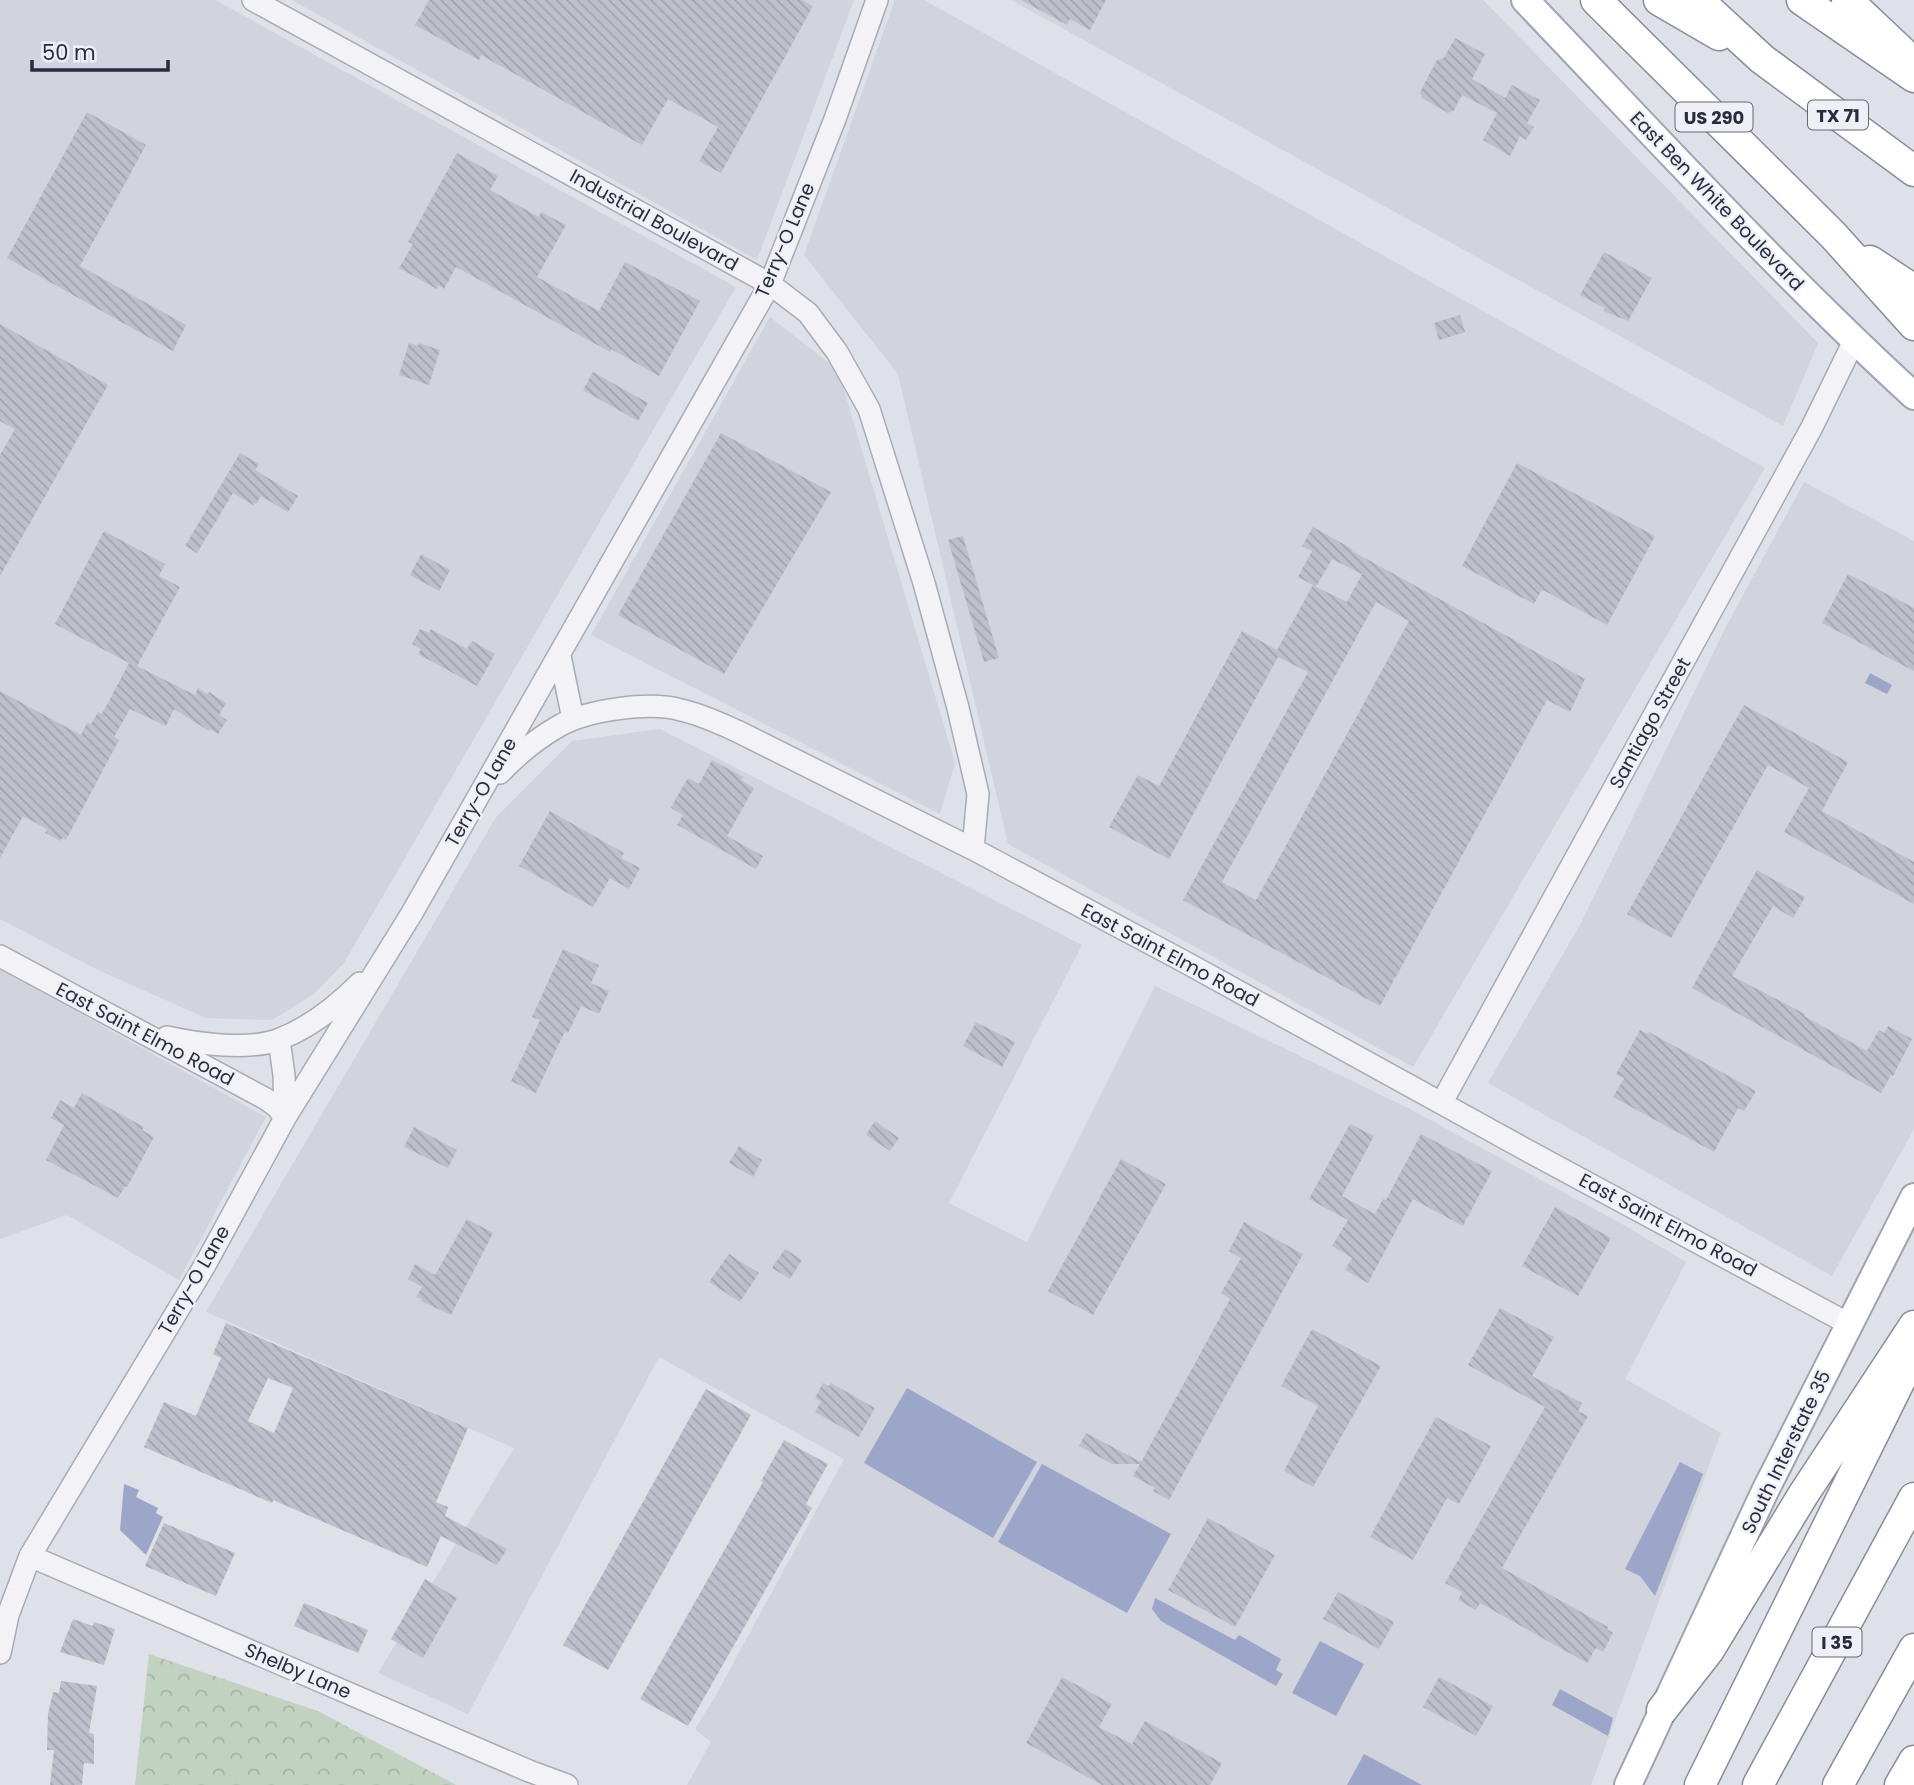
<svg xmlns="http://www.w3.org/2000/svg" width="1914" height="1785" viewBox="0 0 1914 1785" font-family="Poppins,sans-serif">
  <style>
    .built { fill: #d1d3dd }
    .forest { fill: url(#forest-crowns) }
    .water { fill: #9ba6c8 }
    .building { fill: url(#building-back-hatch); fill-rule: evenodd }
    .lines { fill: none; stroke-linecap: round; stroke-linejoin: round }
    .minor-casing { stroke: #a8abb5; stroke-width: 24 }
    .major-casing { stroke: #9fa2b4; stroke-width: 30 }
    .highway-casing { stroke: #878b9e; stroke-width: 33 }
    .minor { stroke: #f2f2f7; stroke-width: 21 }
    .major { stroke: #fff; stroke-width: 26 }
    .highway { stroke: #fff; stroke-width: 30 }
    .labels { text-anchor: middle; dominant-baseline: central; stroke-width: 5; stroke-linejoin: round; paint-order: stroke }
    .shield { fill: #eff0f6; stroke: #646776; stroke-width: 2 }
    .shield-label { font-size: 18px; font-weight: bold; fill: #282c3f }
    .street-label { font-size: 19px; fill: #282c3f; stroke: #eff0f6 }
  </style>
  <defs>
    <pattern id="forest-crowns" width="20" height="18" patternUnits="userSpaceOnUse" patternTransform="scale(1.75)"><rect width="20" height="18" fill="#c1d2c1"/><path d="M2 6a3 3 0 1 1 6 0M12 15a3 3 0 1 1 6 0" fill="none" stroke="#a6b4a7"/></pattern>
    <pattern id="building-back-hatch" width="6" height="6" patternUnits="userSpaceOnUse" patternTransform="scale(1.75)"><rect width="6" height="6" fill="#bdbfcb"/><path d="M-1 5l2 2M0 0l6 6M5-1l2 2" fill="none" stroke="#a2a4af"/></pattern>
  </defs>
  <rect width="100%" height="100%" fill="#dfe1e8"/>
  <path class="built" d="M0 0H215L736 287 344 963 314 994 272 1020 206 1018 96 969 0 919Z
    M292 0H854L757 260Z
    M895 0H924L1765 468 1413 1067 1008 844 898 374 804 255Z
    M1011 0H1483L1818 343 1783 426Z
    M770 317 838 370 955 763 940 814 591 635Z
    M1804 482 1914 541V1129L1832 1276 1488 1083 1580 925 1727 625Z
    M660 729 1082 945 949 1203 1027 1242 1155 986 1408 1108 1622 1224 1686 1262 1625 1379 1721 1433 1591 1785H687L711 1742 695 1729 715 1697 844 1459 659 1357 468 1714 378 1673 514 1448 206 1312 496 817 572 741Z
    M0 969 266 1117 179 1280 67 1215 0 1239Z"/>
  <path class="forest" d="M149 1654 318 1711 456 1785H135Z"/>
  <path class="water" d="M1870 673 1892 685 1887 694 1865 683Z
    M907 1388 1037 1462 993 1538 864 1463Z
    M1680 1462 1703 1474 1655 1596 1640 1576 1625 1569Z
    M1042 1464 1171 1534 1127 1613 998 1542Z
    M124 1484 139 1490 136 1497 158 1508 156 1513 163 1517 146 1555 120 1530Z
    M1155 1598 1235 1640 1239 1635 1281 1659 1276 1670 1283 1674 1276 1686 1161 1621 1152 1609Z
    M1320 1641 1364 1664 1336 1716 1292 1693Z
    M1560 1689 1613 1718 1608 1736 1552 1705Z
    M1364 1754 1422 1785H1347Z"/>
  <path class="building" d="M429 0H802L813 6 721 173 699 161 718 127 668 99 642 145 481 55 479 60 415 25Z
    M1021 0H1106L1090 30 1070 19 1067 25Z
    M1455 38 1485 54 1472 79 1505 98 1512 85 1540 100 1527 123 1534 127 1526 140 1520 136 1510 156 1483 140 1497 113 1462 95 1454 110 1448 113 1422 98 1420 92 1437 60 1444 58Z
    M87 112 146 145 80 266 186 325 173 351 7 258Z
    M457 153 498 176 490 190 539 217 541 212 566 225 537 277 599 311 625 262 700 301 659 376 611 349 610 352 456 267 444 289 439 285 437 289 399 268 413 244 408 242Z
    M1604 252 1652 278 1628 321 1603 311 1605 308 1580 295Z
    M1460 315 1465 332 1439 340 1434 323Z
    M0 324 108 385 0 576V455L15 429 0 421Z
    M409 343 418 346 419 343 440 350 429 385 399 375Z
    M593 372 648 403 638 421 583 390Z
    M721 433 831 492 724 674 618 615Z
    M240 453 259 464 255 470 298 496 288 512 261 496 256 504 254 503 253 505 233 493 197 553 185 546Z
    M1517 463 1655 536 1607 625 1545 591H1541L1534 604 1462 566Z
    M1313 527 1352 549V551L1585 679 1570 712 1547 700 1380 1006 1183 900 1308 672 1278 657 1169 859 1109 827 1138 775 1159 786 1242 631 1277 650 1313 585 1298 577 1312 551 1302 546ZM1332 559 1362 574 1347 602 1316 587ZM1376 602 1409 621 1256 900 1222 882Z
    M104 531 165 564 159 576 180 587 137 666 195 695 198 688 207 694 209 692 226 703 219 715 227 720 218 734 210 729 209 731 174 709 166 726 130 709 114 737 119 740 66 840 62 838 60 841 45 833 47 829 23 816 0 858V691L81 735 87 723 91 724 98 712 102 714 129 663 55 624Z
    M963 536 999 658 984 662 948 540Z
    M421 554 450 570 439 591 410 575Z
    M1848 574 1914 608V671L1822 623Z
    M420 629 429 633 431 629 467 649 472 641 495 654 477 686 418 654 421 649 412 644Z
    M1744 705 1848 762 1822 811 1914 862V904L1784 832 1809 788 1768 765 1671 938 1627 914Z
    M712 760 743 777 741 780 754 788 727 836 763 856 756 869 677 825 683 815 671 808 679 793 688 778 699 784Z
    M550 811 624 853 621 858 640 868 629 889 610 878 593 907 519 866Z
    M1757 870 1805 897 1793 918 1773 906 1732 976 1805 1014 1804 1016 1867 1051 1879 1030 1884 1033 1888 1026 1912 1039 1893 1076 1891 1075 1881 1093 1692 988Z
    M563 949 599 965 591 983 609 991 599 1014 581 1006 568 1033 565 1031 536 1093 511 1081 540 1020 532 1017Z
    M976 1022 1015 1042 1002 1067 963 1046Z
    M1640 1030 1648 1034 1649 1032 1756 1091 1744 1111 1738 1108 1714 1152 1613 1097 1624 1078 1616 1074Z
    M82 1093 144 1127 142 1130 154 1137 127 1187 125 1186 118 1198 46 1160 64 1125 51 1118 60 1100 74 1108Z
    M875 1121 899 1138 890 1151 866 1135Z
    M1350 1124 1374 1136 1342 1196 1375 1214 1383 1199 1386 1200 1421 1134 1492 1171 1463 1226 1413 1199 1368 1283 1345 1270 1352 1258 1332 1246 1348 1220 1309 1199Z
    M414 1127 457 1150 448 1168 404 1147Z
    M739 1146 762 1160 753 1177 729 1163Z
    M1121 1159 1166 1184 1093 1315 1048 1291Z
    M1555 1207 1611 1238 1578 1296 1522 1266Z
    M467 1219 493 1233 451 1315 421 1301 422 1299 416 1297 422 1287 408 1279 415 1264 435 1275Z
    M1244 1222 1303 1254 1169 1500 1153 1491 1155 1488 1133 1476 1140 1464H1112L1079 1446 1086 1433 1141 1462 1230 1299 1221 1293 1241 1258 1229 1251Z
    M785 1249 802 1260 790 1279 772 1268Z
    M729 1254 759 1273 740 1302 709 1282Z
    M1500 1308 1554 1337 1532 1376 1582 1403 1578 1411 1588 1416 1502 1568 1608 1627 1607 1629 1613 1633 1603 1652 1596 1648 1587 1663 1480 1603 1476 1610 1458 1600 1462 1592 1445 1583 1545 1407 1468 1365Z
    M226 1323 468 1428 436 1502 448 1507 445 1516 507 1549 497 1565 441 1536 427 1567 273 1500 272 1503 144 1447 164 1402 196 1416 221 1358 213 1354ZM268 1378 293 1388 274 1433 248 1421Z
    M1312 1329 1381 1366 1313 1487 1284 1471 1318 1406 1281 1386Z
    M823 1383 829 1386 831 1383 875 1408 859 1437 815 1412 821 1401 815 1398Z
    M706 1389 751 1415 608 1670 563 1645Z
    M1436 1417 1491 1446 1459 1504 1447 1498 1413 1560 1370 1537Z
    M784 1440 828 1464 806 1504 812 1508 688 1726 640 1699 763 1482 761 1481Z
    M1208 1518 1275 1555 1235 1627 1168 1590Z
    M164 1523 235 1553 216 1596 145 1566Z
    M425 1579 457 1598 423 1658 391 1639Z
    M1338 1592 1394 1622 1379 1649 1323 1619Z
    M304 1603 368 1630 358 1653 294 1626Z
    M73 1619 93 1626 94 1622 115 1629 104 1665 60 1652Z
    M1062 1677 1112 1704 1099 1727 1132 1744 1145 1721 1222 1763 1210 1785H1102L1026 1743Z
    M1439 1677 1493 1706 1476 1736 1423 1707Z
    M61 1681 97 1686 89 1733 94 1734V1764L84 1763 82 1785H50L54 1750H47L48 1714 53 1692 59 1693Z"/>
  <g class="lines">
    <defs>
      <path id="minor" d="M253 0 770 284 808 313 837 352 869 409 924 583 958 708 978 794 973 849
        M560 656 573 719
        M500 773C517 755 538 738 559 726 587 710 650 701 681 710 700 714 719 723 737 731L973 849 1185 962 1530 1152 1849 1324
        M0 956 266 1099 277 1107 285 1118
        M167 1037C198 1044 250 1051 280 1039 311 1027 337 1006 360 983
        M279 1040 284 1075 285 1118
        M1442 1102 1812 427 1854 341
        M30 1556 529 1771 567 1785
        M0 1653 8 1615 30 1556 205 1265 285 1118 412 913 770 284 835 119 877 0"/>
      <path id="major" d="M1525 0C1653 134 1778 271 1914 396
        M1628 1785 1765 1491 1914 1197"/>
      <path id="highway" d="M1596 0 1833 235 1914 325
        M1659 0 1719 35
        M1698 0 1762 59 1914 171
        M1802 0 1914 77
        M1847 0 1901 51
        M1870 261 1914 290
        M1662 1710 1709 1650 1803 1495 1914 1326
        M1700 1785 1914 1352
        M1758 1785 1914 1498
        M1838 1785 1914 1649
        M1900 1785 1914 1761"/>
    </defs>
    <use href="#minor" class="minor-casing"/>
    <use href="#major" class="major-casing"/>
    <use href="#highway" class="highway-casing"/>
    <use href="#minor" class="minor"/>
    <use href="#major" class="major"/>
    <use href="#highway" class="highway"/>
  </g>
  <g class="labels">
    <g class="shield">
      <rect x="1808" y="100.5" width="60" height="29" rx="5"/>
      <rect x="1675.5" y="102.5" width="77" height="29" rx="5"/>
      <rect x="1812.5" y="1627.5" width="49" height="29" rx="5"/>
    </g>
    <g class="shield-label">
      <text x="1838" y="115">TX 71</text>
      <text x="1714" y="117">US 290</text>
      <text x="1837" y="1642">I 35</text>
    </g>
    <g class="street-label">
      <text transform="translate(1717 201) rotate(46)">East Ben White Boulevard</text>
      <text transform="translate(654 220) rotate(29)">Industrial Boulevard</text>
      <text transform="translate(785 240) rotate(-67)">Terry-O Lane</text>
      <text transform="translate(1650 723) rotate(-61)">Santiago Street</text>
      <text transform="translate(481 792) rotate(-60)">Terry-O Lane</text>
      <text transform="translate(1170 955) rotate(28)">East Saint Elmo Road</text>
      <text transform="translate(145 1034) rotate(28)">East Saint Elmo Road</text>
      <text transform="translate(1668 1225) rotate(28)">East Saint Elmo Road</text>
      <text transform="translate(194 1280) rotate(-60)">Terry-O Lane</text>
      <text transform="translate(1786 1452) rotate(-64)">South Interstate 35</text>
      <text transform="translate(298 1671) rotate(23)">Shelby Lane</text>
    </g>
  </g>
  <path d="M32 60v10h136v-10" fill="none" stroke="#282c3f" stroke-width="3.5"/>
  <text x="42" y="60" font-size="21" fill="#282c3f" stroke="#eff0f6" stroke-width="5" paint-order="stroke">50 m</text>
</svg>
